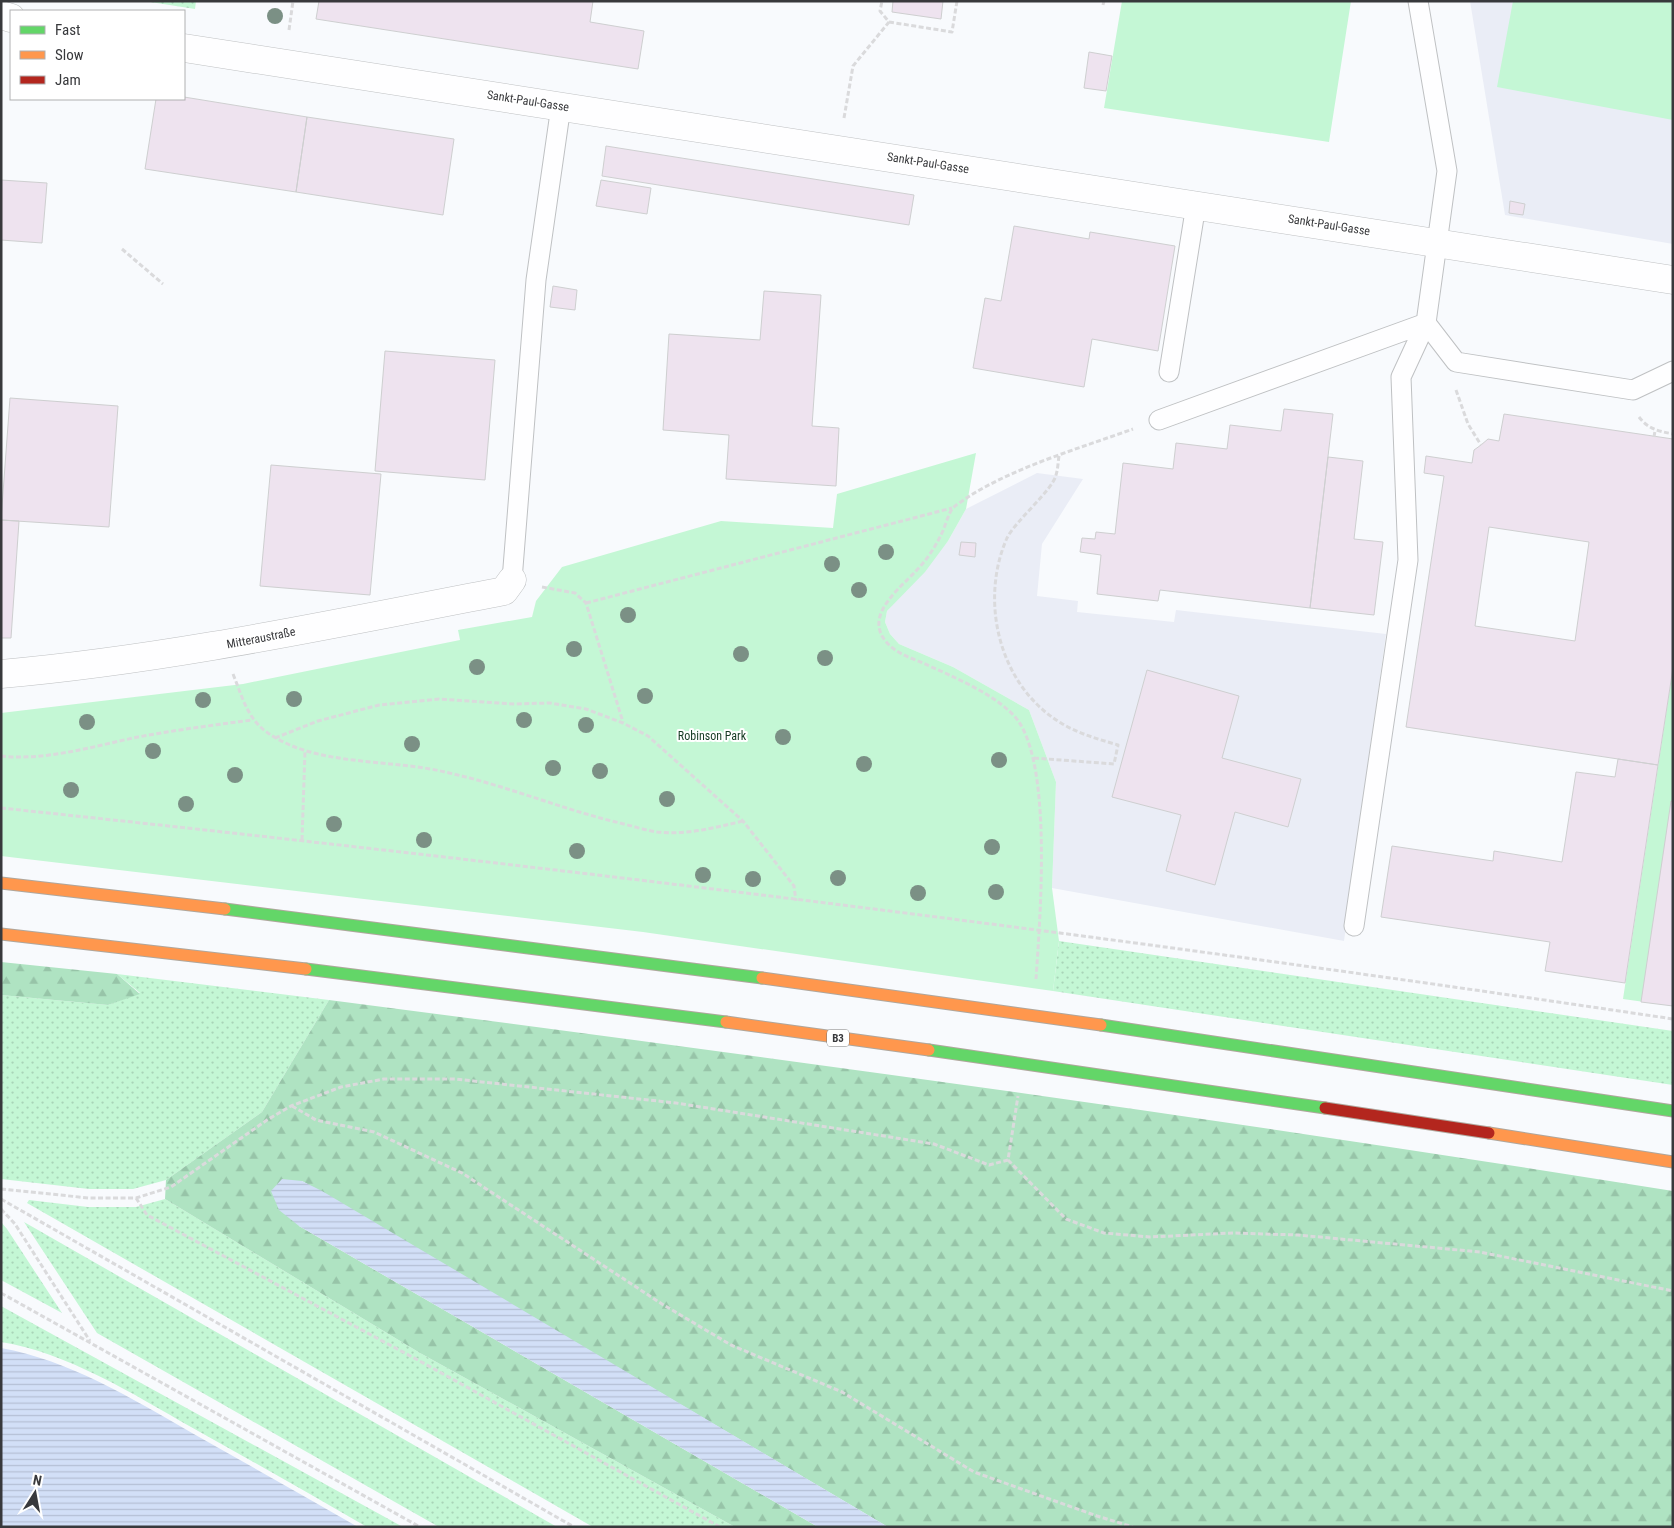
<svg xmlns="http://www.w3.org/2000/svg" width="1674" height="1528" viewBox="0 0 1674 1528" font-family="'Roboto Condensed',sans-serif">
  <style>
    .built { fill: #eaedf6 }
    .grass { fill: url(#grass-dots) }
    .forest { fill: url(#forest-firs) }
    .park { fill: #c4f7d5 }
    .water { fill: url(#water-rules) }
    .building { fill: #eee3ef; stroke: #cecfd0; fill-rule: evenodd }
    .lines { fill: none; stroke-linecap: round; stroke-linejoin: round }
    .lane-casing { stroke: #bfc1c3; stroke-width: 21 }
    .street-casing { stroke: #bfc1c3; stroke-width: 29 }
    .fast-casing { stroke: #afa79d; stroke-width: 13 }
    .slow-casing { stroke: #afa79d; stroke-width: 13 }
    .jam-casing { stroke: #afa79d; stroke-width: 13 }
    .path { stroke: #dadadc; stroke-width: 3; stroke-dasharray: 5 2.5; stroke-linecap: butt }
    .lane { stroke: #fefeff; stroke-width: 19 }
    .street { stroke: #fefeff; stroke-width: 28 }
    .fast { stroke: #63d668; stroke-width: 11 }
    .slow { stroke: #ff974d; stroke-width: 11 }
    .jam { stroke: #b3261e; stroke-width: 11 }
    .tree { fill: #7b9085 }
    .labels { text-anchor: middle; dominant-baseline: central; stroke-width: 4; stroke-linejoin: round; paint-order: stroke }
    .shield { fill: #fff; stroke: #747476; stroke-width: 1 }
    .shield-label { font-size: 11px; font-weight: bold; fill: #38393c }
    .street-label { font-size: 12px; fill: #38393c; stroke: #fff }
    .park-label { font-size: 12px; fill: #143a22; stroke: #fff }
  </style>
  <defs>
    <pattern id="grass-dots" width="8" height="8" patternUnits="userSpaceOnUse" patternTransform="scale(1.25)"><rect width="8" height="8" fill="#c4f7d5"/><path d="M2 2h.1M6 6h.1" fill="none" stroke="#a9d4b8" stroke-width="1.8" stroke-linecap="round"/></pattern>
    <pattern id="forest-firs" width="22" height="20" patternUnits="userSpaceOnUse" patternTransform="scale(1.25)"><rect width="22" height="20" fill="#afe3c2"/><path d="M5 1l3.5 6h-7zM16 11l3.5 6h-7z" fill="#97c4a8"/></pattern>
    <pattern id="water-rules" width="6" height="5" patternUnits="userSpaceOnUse" patternTransform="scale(1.25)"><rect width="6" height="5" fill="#d2dff7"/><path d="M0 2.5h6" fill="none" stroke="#b5c0d5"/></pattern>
  </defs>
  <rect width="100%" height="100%" fill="#f8fafd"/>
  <path class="built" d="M1470 1H1673V244L1505 215Z
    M1037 473 1083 479 1042 544 1037 596 1078 601 1077 612 1174 622 1176 610 1386 634 1344 941 1052 888 1056 782 1029 710 953 667 899 644 890 634 885 622 887 611 948 541 966 509Z"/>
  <path class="grass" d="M144 1H196L195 9Z
    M1059 941 1673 1031V1085L1053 991Z
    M117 974 329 1000 262 1112 166 1180 133 1189H89L1 1179V995L108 1005 140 993Z
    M165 1199 420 1353 735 1527H593L27 1203 29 1200 88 1207H136Z
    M1 1222 7 1229 62 1313 1 1280Z
    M24 1222 557 1527H439L97 1333Z
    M1 1306 403 1527H367C309 1493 250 1460 191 1427 135 1395 66 1352 1 1342Z"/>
  <path class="forest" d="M1 962 117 974 140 994 108 1005 1 995Z
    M329 1000C778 1058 1226 1119 1673 1191V1527H888L302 1181 299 1226 818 1527H735L420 1353 165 1199 166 1180 262 1112Z"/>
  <path class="park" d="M1122 1H1351L1329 142 1104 108Z
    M1513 1H1673V120L1497 87Z
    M976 453 966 509 948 541 925 572 887 611 885 622 890 634 899 644 953 667 1029 710 1056 782 1052 888 1059 941 1053 991 643 932 1 856V713L243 684 460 640 458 630 532 617 536 601 562 567 721 521 833 528 837 494Z
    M1673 668V1006L1623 999Z"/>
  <path class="water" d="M282 1179 302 1181 322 1191 888 1527H818L299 1226 279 1210 271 1191Z
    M1 1348C69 1360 133 1399 192 1433 247 1464 302 1495 358 1527H1Z"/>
  <path class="building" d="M319 1H593L590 22 644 31 638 69 316 19Z
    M893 1H943L941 19 892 12Z
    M1089 52 1112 56 1106 91 1084 88Z
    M184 97 307 117 296 192 145 169 156 99Z
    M307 117 454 139 443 215 296 192Z
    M606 146 914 195 909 225 602 176Z
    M1 180 47 183 42 243 1 240Z
    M601 180 651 188 647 214 596 206Z
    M1510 201 1525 204 1523 215 1509 213Z
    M1014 226 1089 239 1090 232 1175 246 1158 351 1092 339 1084 387 973 368 985 298 1001 301Z
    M553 286 577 290 575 310 550 307Z
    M764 291 821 295 812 426 839 428 836 486 726 479 729 435 663 430 669 334 760 340Z
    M385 351 495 360 485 480 375 471Z
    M10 398 118 406 109 527 1 520Z
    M1284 409 1333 414 1310 608 1160 590 1158 601 1097 594 1101 555 1080 552 1082 538 1095 539 1096 532 1115 534 1123 463 1173 469 1176 443 1227 449 1230 425 1281 431Z
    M1504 414 1673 439V668L1658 765 1406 727 1444 476 1424 473 1426 456 1472 463 1474 450 1481 445 1488 439 1499 441ZM1489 527 1589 542 1575 641 1475 626Z
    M1328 457 1363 461 1354 539 1383 542 1374 615 1310 608Z
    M271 465 381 474 370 595 260 586Z
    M1 520 19 521 11 638H1Z
    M961 542 976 543 975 557 959 555Z
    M1147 670 1239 696 1222 758 1301 779 1288 827 1235 812 1215 885 1166 871 1181 815 1112 797Z
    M1618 759 1658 765 1625 983 1545 971 1550 942 1381 917 1392 846 1493 861 1494 851 1562 862 1576 772 1615 777Z
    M1671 801H1673V1006L1641 1002Z"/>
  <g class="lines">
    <defs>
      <path id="lane" d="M1426 323 1456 362 1633 390 1673 371
        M1169 372 1196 205
        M1159 420 1426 323
        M512 580 536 280 561 106
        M1354 926 1408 560 1401 377 1426 323 1447 171 1418 1"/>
      <path id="street" d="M1 15 11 18
        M184 48 1673 280
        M1 674C171 659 337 623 504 591L512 580"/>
      <path id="fast" d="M225 909 762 978
        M306 969 726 1022
        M1101 1025 1673 1111
        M929 1050 1325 1108"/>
      <path id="slow" d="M1 883 225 909
        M1 934 306 969
        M762 978 1101 1025
        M726 1022 929 1050
        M1489 1133 1673 1162"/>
      <path id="jam" d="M1325 1108 1489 1133"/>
    </defs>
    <use href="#lane" class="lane-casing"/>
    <use href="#street" class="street-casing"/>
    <use href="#fast" class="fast-casing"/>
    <use href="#slow" class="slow-casing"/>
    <use href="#jam" class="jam-casing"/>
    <path class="path" d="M1103 5 1104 1
      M889 22 952 32 957 1
      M289 30 293 1
      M844 118 853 66 889 22 880 11 882 1
      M122 249 163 284
      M1456 390 1468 424 1481 445
      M1639 417C1648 429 1658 431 1673 434
      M1654 437 1655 431
      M542 587 575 593 586 603 623 722
      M586 603 952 508
      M233 674C244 701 248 723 276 738 324 766 391 759 445 772 505 785 561 809 620 823 632 826 645 830 657 832 687 835 714 828 743 821
      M275 738 318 721 379 705 439 699 514 704 550 703 586 709 623 723 648 736 743 821 794 886 796 901
      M1 756C47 761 94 746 138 737 176 730 214 725 252 720
      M1034 758 1114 764 1118 745C1098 739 1079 734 1061 723 999 686 979 601 1007 538 1016 520 1052 491 1056 475 1058 469 1058 462 1059 456
      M1 808C560 867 1117 936 1673 1019
      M302 840 305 751
      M1036 979C1040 918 1052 772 1019 722 1001 696 951 676 923 663 909 657 894 653 884 639 866 614 900 588 915 572 925 562 934 549 940 537 945 528 947 517 952 509 956 504 963 501 968 497 1015 467 1080 448 1133 429
      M292 1106 316 1120 374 1132 462 1173 662 1304 731 1345 842 1392 974 1472 1097 1516 1133 1527
      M1008 1160 1066 1219 1104 1233 1150 1237 1233 1233 1298 1235 1480 1252 1673 1291
      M1 1189 89 1198H136L171 1187 267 1120 291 1106 341 1087 384 1079H455L676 1103 934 1144 989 1165 1008 1160 1018 1096
      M136 1198 147 1215 416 1359 720 1527
      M1 1199 574 1527
      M1 1209 15 1224 90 1341
      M1 1293 420 1527"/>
    <use href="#lane" class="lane"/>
    <use href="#street" class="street"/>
    <use href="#fast" class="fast"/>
    <use href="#slow" class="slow"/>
    <use href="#jam" class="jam"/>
  </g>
  <g class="tree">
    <circle cx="275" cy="16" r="8"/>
    <circle cx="886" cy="552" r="8"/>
    <circle cx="832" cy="564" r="8"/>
    <circle cx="859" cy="590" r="8"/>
    <circle cx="628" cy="615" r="8"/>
    <circle cx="574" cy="649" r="8"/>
    <circle cx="741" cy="654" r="8"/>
    <circle cx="825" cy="658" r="8"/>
    <circle cx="477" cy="667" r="8"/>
    <circle cx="645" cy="696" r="8"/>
    <circle cx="294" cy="699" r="8"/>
    <circle cx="203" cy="700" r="8"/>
    <circle cx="524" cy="720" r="8"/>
    <circle cx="87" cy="722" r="8"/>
    <circle cx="586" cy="725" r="8"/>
    <circle cx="783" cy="737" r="8"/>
    <circle cx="412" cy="744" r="8"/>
    <circle cx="153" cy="751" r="8"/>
    <circle cx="999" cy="760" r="8"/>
    <circle cx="864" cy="764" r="8"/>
    <circle cx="553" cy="768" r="8"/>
    <circle cx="600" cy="771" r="8"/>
    <circle cx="235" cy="775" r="8"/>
    <circle cx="71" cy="790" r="8"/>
    <circle cx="667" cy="799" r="8"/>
    <circle cx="186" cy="804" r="8"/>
    <circle cx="334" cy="824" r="8"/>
    <circle cx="424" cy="840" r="8"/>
    <circle cx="992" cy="847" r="8"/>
    <circle cx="577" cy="851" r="8"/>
    <circle cx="703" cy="875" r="8"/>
    <circle cx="838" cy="878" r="8"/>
    <circle cx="753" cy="879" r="8"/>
    <circle cx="996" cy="892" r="8"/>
    <circle cx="918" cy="893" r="8"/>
  </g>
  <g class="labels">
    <rect class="shield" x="827" y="1029.5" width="22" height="17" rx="4"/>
    <g class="shield-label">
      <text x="838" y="1038">B3</text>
    </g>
    <g class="street-label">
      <text transform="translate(528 101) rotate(9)">Sankt-Paul-Gasse</text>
      <text transform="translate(928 163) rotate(9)">Sankt-Paul-Gasse</text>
      <text transform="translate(1329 225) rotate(9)">Sankt-Paul-Gasse</text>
      <text transform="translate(261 638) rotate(-11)">Mitteraustraße</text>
    </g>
    <g class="park-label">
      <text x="712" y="736">Robinson Park</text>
    </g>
  </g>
  <rect width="1674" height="1528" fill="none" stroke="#38393c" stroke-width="5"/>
  <rect x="10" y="10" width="175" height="90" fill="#ffffff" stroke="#afb0b1"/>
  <rect x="20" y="26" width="25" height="8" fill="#63d668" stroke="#afb0b1"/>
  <text x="55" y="35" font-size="15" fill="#38393c">Fast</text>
  <rect x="20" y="51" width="25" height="8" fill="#ff974d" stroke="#afb0b1"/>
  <text x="55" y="60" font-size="15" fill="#38393c">Slow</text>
  <rect x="20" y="76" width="25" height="8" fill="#b3261e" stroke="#afb0b1"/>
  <text x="55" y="85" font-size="15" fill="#38393c">Jam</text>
  <g transform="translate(35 1493) rotate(11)" stroke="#ffffff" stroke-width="4" paint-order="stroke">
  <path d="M0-4L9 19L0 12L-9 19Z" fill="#38393c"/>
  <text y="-8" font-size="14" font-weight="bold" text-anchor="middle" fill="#38393c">N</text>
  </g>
</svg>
